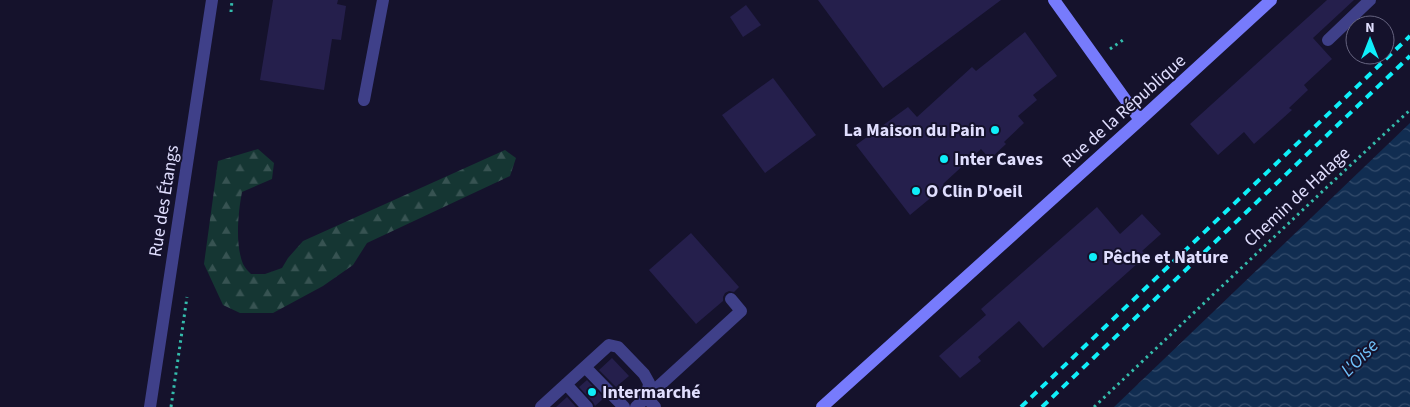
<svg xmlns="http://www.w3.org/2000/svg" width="1410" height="407" viewBox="0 0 1410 407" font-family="'Source Sans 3',sans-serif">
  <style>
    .forest { fill: url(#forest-firs) }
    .water { fill: url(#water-waves) }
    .building { fill: #251f4c }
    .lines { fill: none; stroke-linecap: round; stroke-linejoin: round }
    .path { stroke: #34bcac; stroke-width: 3; stroke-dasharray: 2.5 4; stroke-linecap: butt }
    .lane { stroke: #3f4089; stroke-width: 12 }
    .street { stroke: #3f4089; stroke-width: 12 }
    .secondary { stroke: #777bfc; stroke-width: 12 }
    .rail { stroke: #0feff9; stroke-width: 4; stroke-dasharray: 8 6; stroke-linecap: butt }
    .poi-dot { fill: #0feff9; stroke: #15122c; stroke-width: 2 }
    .labels { text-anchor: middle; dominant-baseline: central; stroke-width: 4; stroke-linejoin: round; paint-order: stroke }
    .street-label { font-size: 18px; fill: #e0defe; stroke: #15122c }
    .poi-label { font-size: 18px; font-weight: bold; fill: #e0defe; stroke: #15122c; text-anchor: start }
    .water-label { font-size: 19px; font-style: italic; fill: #6fc2fb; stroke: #15122c }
  </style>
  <defs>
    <pattern id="forest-firs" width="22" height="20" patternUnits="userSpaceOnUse" patternTransform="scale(1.25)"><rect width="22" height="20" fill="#153633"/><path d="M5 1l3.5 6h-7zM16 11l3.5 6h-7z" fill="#375352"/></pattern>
    <pattern id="water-waves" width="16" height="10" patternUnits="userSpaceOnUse" patternTransform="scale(1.25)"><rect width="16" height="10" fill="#112d51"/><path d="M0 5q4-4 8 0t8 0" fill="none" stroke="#334b6b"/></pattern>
  </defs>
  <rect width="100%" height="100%" fill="#15122c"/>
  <path class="forest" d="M258 149 274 163 272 179 242 192C238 213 235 244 243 264 245 268 248 271 251 274H265L282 268 288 258 303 241 505 150 516 158 510 176 367 243 353 265 323 286 273 313H240L223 305 204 264 218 161Z"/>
  <path class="water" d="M1410 123V407H1114Z"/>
  <path class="building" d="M273 0H338L337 4 346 6 341 40 332 39 324 90 260 80Z
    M818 0H1001L883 88Z
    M1327 0H1354L1313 38 1332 59 1304 85 1308 90 1289 108 1292 110 1254 144 1244 132 1218 155 1190 124Z
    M746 5 761 25 743 37 730 17Z
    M1025 32 1057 76 1033 95 1037 100 1018 116 1024 123 1004 142 1006 144 990 159 981 149 943 184 945 186 910 215 856 145 908 107 917 117 972 67 976 71Z
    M773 78 816 135 765 173 722 115Z
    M1097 207 1120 234 1142 214 1161 234 1142 251 1147 255 1043 348 1019 321 978 357 981 361 960 378 939 356 986 315 981 309Z
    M691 233 739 287 734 292 729 291 725 293 723 297V301L696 324 649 270Z
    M612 358 629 376 616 387 599 370Z
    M587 380 604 398 595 406 593 402 579 387Z
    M567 397 576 407H556Z"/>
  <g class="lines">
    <path class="path" d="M231 12 232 0
      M1110 49 1123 40
      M171 407 187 297
      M1094 407 1326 188 1410 110"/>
    <path class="lane" d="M1328 40 1370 0
      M364 100 383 0
      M585 367 624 407
      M566 384 587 407
      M647 398 655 407
      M541 407 609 345 618 347 644 374 649 383 647 398
      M636 407 741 311 731 299"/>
    <path class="street" d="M150 407 212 0"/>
    <path class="secondary" d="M1054 0 1140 120
      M822 407 1140 120 1271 0"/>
    <path class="rail" d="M1021 407 1410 36
      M1042 407 1410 56"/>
  </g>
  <g class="poi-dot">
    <circle cx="995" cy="130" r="5"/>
    <circle cx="944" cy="159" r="5"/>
    <circle cx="916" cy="191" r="5"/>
    <circle cx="1093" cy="257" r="5"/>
    <circle cx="592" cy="392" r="5"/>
  </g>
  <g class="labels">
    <g class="street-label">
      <text transform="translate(1124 111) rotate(-42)">Rue de la République</text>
      <text transform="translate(1297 197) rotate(-43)">Chemin de Halage</text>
      <text transform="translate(164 201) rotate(-81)">Rue des Étangs</text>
    </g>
    <g class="poi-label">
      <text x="985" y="130" text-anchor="end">La Maison du Pain</text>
      <text x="954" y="159">Inter Caves</text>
      <text x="926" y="191">O Clin D'oeil</text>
      <text x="1103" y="257">Pêche et Nature</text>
      <text x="602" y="392">Intermarché</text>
    </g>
    <g class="water-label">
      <text transform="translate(1360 358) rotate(-45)">L'Oise</text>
    </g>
  </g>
  <g transform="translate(1370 40)"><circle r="24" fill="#15122c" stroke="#666480"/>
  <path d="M0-4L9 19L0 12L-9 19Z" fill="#0feff9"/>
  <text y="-8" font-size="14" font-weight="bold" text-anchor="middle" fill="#e0defe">N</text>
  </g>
</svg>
